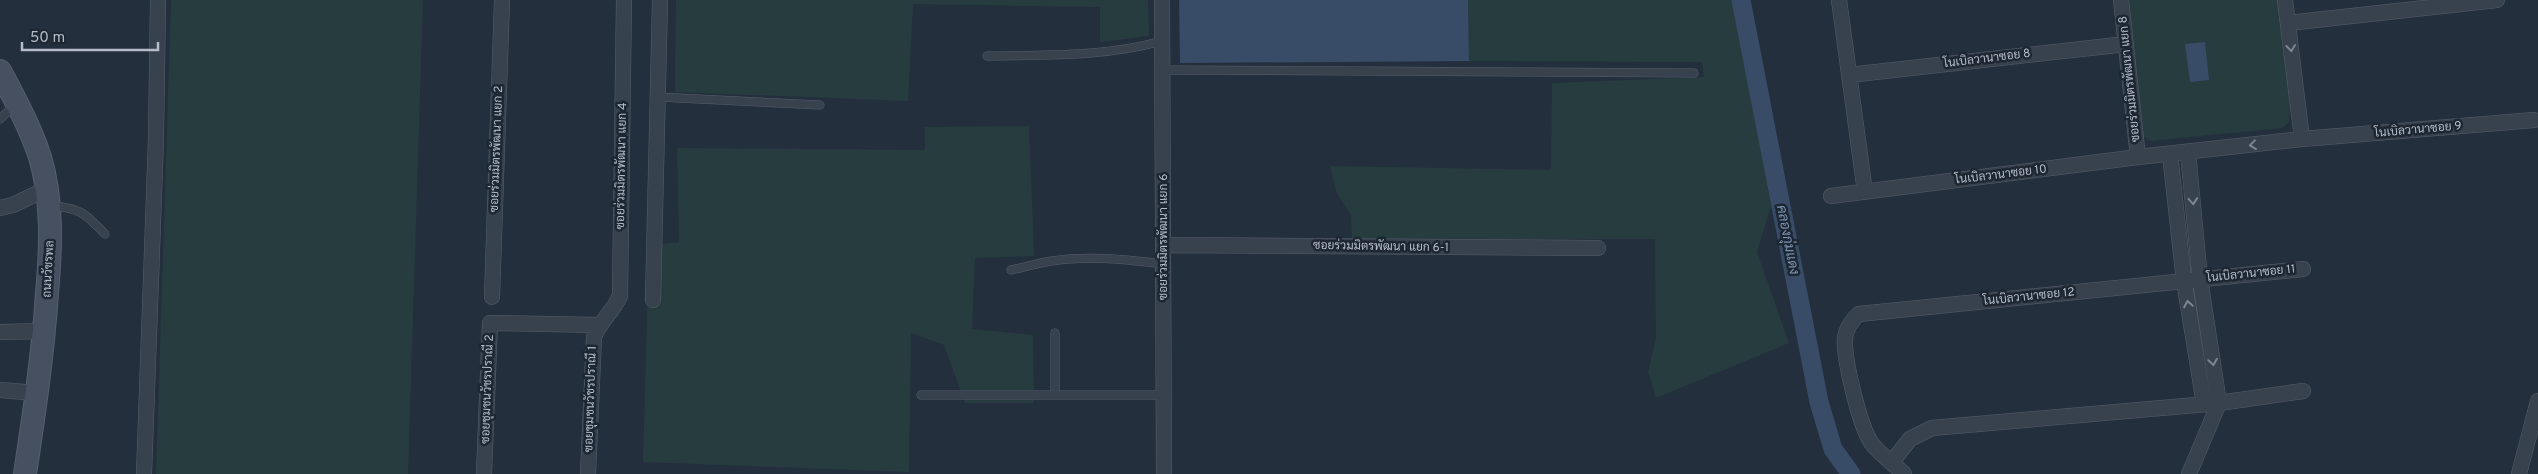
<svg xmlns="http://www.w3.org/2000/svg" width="2538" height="474" viewBox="0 0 2538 474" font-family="Overpass,Sarabun,sans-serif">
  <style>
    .green { fill: #263c3f }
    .water { fill: #394c67 }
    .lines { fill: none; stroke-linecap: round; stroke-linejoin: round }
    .canal { stroke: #394c67; stroke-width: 19 }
    .service-casing { stroke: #565f6c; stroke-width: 9 }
    .minor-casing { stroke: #565f6c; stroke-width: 16 }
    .secondary-casing { stroke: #565f6c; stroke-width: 24 }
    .service { stroke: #38414e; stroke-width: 8 }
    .minor { stroke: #38414e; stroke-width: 15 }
    .secondary { stroke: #465061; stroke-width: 22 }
    .oneway { stroke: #7c8592 }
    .labels { text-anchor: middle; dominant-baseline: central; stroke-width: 5; stroke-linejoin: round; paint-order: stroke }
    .street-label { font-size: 12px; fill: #b4bcc9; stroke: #1d2633 }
    .water-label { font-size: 14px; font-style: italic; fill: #7c92b1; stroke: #1d2633 }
  </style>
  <rect width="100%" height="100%" fill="#242f3e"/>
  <path class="green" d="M171 0H423L408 474H156Z
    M676 0H1148L1149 36 1100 42V7L913 4 908 101 675 92Z
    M1468 0H1733L1771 206 1757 252 1789 343 1656 398 1648 372 1656 338 1655 239 1352 240 1351 215 1337 194 1330 166 1551 170 1552 83 1704 77 1702 62 1469 61Z
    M2129 0H2278L2291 101 2289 122 2282 128 2150 141 2141 134Z
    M1029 126 1034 256 975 258 972 329 1033 335 1034 403H965L944 345 911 333 909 472 643 462 649 246 679 242 677 148 925 150V127Z"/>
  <path class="water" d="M1179 0H1468L1469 61 1180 63Z
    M2205 42 2209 80 2190 82 2185 44Z"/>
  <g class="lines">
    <path class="canal" d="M1741 0 1819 402 1833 449 1851 474"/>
    <defs>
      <path id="service" d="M987 56C1046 55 1105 57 1162 41
        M1162 70 1694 73
        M658 97 820 105
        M0 119 16 104
        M50 205C81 209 84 212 105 234
        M1011 270C1025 267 1038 263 1052 261 1089 255 1128 260 1164 264
        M1055 333V395
        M921 395H1164"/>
      <path id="minor" d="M1162 0 1164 474
        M1839 0 1865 192
        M2121 0 2138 157
        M2285 0 2302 139
        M2288 23 2497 0
        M1849 75 2126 44
        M2188 153 2200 279 2219 403 2189 474
        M2170 154 2184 281 2204 404
        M1831 196 2138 157 2302 139 2534 120
        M0 208 13 205 46 189
        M1164 245 1598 248
        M492 297 502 0
        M653 300 660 0
        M0 332 45 331
        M0 390 37 393
        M1892 462 1910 439 1932 428 2219 403 2303 391
        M144 474 156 139 158 0
        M484 474 490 323 598 325
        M588 474 594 337C600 321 613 312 620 296L624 0
        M1904 474C1894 464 1882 456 1873 445 1860 430 1843 356 1845 337 1847 327 1852 320 1859 314L2303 269
        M2519 474 2538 401"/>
      <path id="secondary" d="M0 71C15 99 30 127 40 157 53 201 51 248 47 293 43 354 34 414 25 474"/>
    </defs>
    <use href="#service" class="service-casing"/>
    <use href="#minor" class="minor-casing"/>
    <use href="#secondary" class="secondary-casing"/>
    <use href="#service" class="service"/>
    <use href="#minor" class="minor"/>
    <use href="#secondary" class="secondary"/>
  </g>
  <defs><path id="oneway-chevron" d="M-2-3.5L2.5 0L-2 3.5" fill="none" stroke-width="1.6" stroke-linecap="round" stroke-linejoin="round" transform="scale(1.25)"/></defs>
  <g class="oneway">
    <use href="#oneway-chevron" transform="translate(2291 48) rotate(83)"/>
    <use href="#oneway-chevron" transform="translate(2253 145) rotate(173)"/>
    <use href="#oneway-chevron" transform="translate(2193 201) rotate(85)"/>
    <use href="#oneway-chevron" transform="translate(2188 304) rotate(-99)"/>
    <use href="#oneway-chevron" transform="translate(2213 362) rotate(81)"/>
  </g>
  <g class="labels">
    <g class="street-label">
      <text transform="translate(1987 59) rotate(-7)">โนเบิลวานาซอย 8</text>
      <text transform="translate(2130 79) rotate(-96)">ซอยร่วมมิตรพัฒนา แยก 8</text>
      <text transform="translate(2418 130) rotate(-5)">โนเบิลวานาซอย 9</text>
      <text transform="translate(497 149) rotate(-88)">ซอยร่วมมิตรพัฒนา แยก 2</text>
      <text transform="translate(622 166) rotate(-89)">ซอยร่วมมิตรพัฒนา แยก 4</text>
      <text transform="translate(2001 175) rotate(-7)">โนเบิลวานาซอย 10</text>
      <text transform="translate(1164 237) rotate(-90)">ซอยร่วมมิตรพัฒนา แยก 6</text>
      <text transform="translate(1381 247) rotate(1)">ซอยร่วมมิตรพัฒนา แยก 6-1</text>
      <text transform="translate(49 269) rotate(-87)">ถนนวัชรพล</text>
      <text transform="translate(2251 274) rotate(-6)">โนเบิลวานาซอย 11</text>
      <text transform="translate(2029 297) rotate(-6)">โนเบิลวานาซอย 12</text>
      <text transform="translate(488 389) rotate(-88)">ซอยชุมชนวัชรปราณี 2</text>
      <text transform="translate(591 399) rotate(-88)">ซอยชุมชนวัชรปราณี 1</text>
    </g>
    <g class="water-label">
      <text transform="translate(1787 240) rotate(79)">คลองกุ่มแดง</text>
    </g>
  </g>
  <path d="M22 42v8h136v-8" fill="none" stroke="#b4bcc9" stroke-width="2.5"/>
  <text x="30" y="42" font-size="15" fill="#b4bcc9" stroke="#1d2633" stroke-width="4" paint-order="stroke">50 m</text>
</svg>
